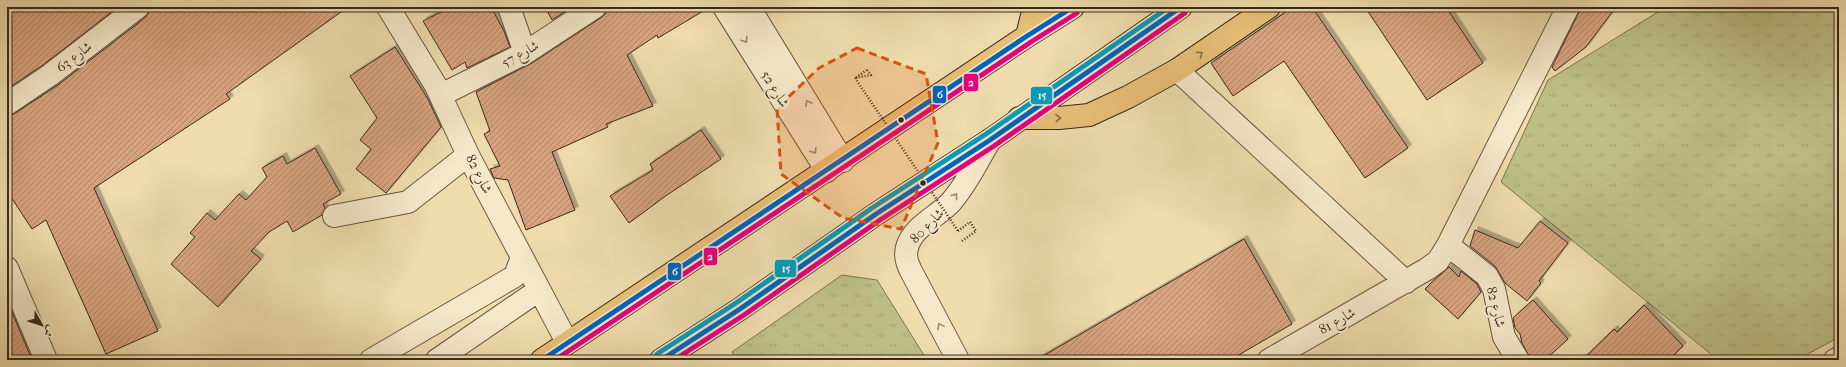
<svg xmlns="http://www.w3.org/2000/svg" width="1846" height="367" viewBox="0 0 1846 367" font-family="'IM FELL French Canon',Amiri,serif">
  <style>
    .grass { fill: url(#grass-tufts); stroke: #7b7452 }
    .building { fill: url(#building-hatch); stroke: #39281e; filter: url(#shadow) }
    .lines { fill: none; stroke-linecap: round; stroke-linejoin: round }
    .minor-casing { stroke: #665542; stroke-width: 24 }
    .highway-casing { stroke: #39281e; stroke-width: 24 }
    .path { stroke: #39281e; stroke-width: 2.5; stroke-dasharray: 1 2; stroke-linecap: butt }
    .minor { stroke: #f4e8c9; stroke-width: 22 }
    .highway { stroke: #e7be76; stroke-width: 22 }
    .path-bridge { stroke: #39281e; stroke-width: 2.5; stroke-dasharray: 1 2; stroke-linecap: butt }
    .bus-1-casing { stroke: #f4e8c9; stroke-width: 8 }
    .bus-2-casing { stroke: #f4e8c9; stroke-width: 8 }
    .bus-3-casing { stroke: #f4e8c9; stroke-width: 8 }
    .bus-1 { stroke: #0065bd; stroke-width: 5 }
    .bus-2 { stroke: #e5007d; stroke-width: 5 }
    .bus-3 { stroke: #069cbc; stroke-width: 5 }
    .oneway { stroke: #968874 }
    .oneway2 { stroke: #876c46 }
    .marked { fill: #d6540e; fill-opacity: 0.2; stroke: #d6540e; stroke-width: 3; stroke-dasharray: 8 5; stroke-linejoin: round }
    .bus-dot { fill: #39281e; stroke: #f4e8c9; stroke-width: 1.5 }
    .labels { text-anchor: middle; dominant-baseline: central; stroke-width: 4; stroke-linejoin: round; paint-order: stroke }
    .street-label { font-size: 14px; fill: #39281e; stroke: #f4e8c9 }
    .line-badge { stroke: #f4e8c9; stroke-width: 1.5 }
    .badge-label { font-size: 11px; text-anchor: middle; font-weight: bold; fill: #fff }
  </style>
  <defs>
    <pattern id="grass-tufts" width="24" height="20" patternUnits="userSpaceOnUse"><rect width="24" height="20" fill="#bdbf86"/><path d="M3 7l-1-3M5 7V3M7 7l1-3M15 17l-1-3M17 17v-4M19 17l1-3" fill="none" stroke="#a3a473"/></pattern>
    <pattern id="building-hatch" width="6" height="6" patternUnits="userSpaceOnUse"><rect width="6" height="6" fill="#d8a47f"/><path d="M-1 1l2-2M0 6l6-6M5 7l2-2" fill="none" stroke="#b08667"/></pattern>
    <filter id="shadow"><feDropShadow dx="3.5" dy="-3.5" stdDeviation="0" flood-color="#0004"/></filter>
  </defs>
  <rect width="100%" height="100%" fill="#eedcac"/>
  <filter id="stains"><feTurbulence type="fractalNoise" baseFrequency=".005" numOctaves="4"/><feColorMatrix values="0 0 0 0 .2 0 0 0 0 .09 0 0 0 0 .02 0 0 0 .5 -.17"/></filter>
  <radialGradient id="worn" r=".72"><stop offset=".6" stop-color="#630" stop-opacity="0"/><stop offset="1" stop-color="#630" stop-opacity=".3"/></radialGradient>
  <path class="grass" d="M1666 7H1839V337L1797 360H1718L1501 182 1548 80Z
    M842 275 877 280 927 360H737L732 352Z"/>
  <path class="building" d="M7 7H118L43 65 7 89Z
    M150 7H348L226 94 230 99 94 188 158 331 106 354 46 220 32 229 7 191V116L14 114 58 85 146 17 149 12Z
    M451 7H491L504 31 510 47 467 68 465 62 452 70 423 21Z
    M545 7H572L552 20Z
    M607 7H710L658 38 657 35 627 55 653 106 606 124 608 127 552 152 575 210 526 230 508 180 494 178 490 169 500 166 484 134 490 131 476 92 532 63 602 17 606 13Z
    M1293 7H1312L1408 148 1365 178 1284 61 1233 96 1211 63Z
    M1365 7H1446L1483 63 1427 100Z
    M1584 7H1616L1586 47 1555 71 1552 67 1578 14Z
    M395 47 428 99 441 127 386 193 356 169 371 149 360 140 377 118 350 76Z
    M701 130 721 159 667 195 629 223 610 196 653 170 650 164Z
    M315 148 341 194 323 204 325 208 322 215 293 232 287 221 269 232 251 251 261 259 218 307 171 264 195 237 190 233 207 213 215 220 239 194 246 200 267 177 262 168 283 156 287 164Z
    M1540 221 1568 243 1539 281 1541 283 1527 301 1505 283 1495 266 1470 246 1475 230 1518 248Z
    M1244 239 1292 324 1230 360H1036Z
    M1449 267 1459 277 1461 271 1477 284 1481 292 1458 319 1425 289 1434 280Z
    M7 300 32 360H7Z
    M1533 300 1568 339 1545 360H1535L1529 356 1522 343 1520 334 1515 328 1513 318Z
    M1644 305 1683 346 1669 360H1582L1614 329 1617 332Z"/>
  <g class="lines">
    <defs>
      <path id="minor" d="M388 7 436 86 468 155 567 342
        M509 7 525 53
        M724 7 827 171
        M749 7 843 161
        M1177 70 1406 282
        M441 95 525 53 595 7
        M7 104 50 75 138 7
        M334 216 408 202 468 155
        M1448 245 1487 276 1494 289 1504 337 1518 360
        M7 268 46 360
        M371 360 515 276 522 257
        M437 360 539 290
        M958 360 911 271C906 261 904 253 909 242 917 225 939 215 951 202 967 184 978 160 990 140
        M1269 360 1427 269 1438 261 1448 245 1568 7
        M1835 360 1839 358"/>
      <path id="highway" d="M1027 36 1034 7
        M1019 118H1059L1089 115 1128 97 1177 70 1269 7
        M542 360 1027 36 1073 7
        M661 360 740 309 876 214 990 140 1181 7"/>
    </defs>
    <use href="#minor" class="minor-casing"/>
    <use href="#highway" class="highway-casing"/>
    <path class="path" d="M867 70 871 75 855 78Z
      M958 231 970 222 976 231 962 241"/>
    <use href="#minor" class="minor"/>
    <use href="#highway" class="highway"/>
    <path class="path-bridge" d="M855 78 958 231"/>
    <defs>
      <path id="bus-1" d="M542 360 1027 36 1073 7
        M661 360 740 309 876 214 990 140 1181 7"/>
      <path id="bus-2" d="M555 360 1031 42 1077 13
        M674 360 744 315 880 220 994 146 1185 13"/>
      <path id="bus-3" d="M657 354 736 303 872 208 986 134 1169 7"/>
    </defs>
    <use href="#bus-1" class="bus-1-casing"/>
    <use href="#bus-2" class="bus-2-casing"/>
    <use href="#bus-3" class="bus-3-casing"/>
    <use href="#bus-1" class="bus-1"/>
    <use href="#bus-2" class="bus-2"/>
    <use href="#bus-3" class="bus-3"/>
  </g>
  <defs><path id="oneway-chevron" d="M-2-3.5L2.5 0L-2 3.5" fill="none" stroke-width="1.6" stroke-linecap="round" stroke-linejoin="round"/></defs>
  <g class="oneway">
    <use href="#oneway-chevron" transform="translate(745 40) rotate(58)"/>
    <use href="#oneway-chevron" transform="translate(808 103) rotate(-121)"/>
    <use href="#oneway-chevron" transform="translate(814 151) rotate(58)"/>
    <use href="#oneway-chevron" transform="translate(955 196) rotate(-52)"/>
    <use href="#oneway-chevron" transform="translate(940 326) rotate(-118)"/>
  </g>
  <g class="oneway2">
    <use href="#oneway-chevron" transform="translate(1200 54) rotate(-35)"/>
    <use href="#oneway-chevron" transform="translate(1058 118) rotate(-2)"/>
  </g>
  <path class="marked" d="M857 48 926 74 938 143 901 229 843 218 781 174 777 108 819 68Z"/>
  <g class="bus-dot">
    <circle cx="901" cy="120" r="3.5"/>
    <circle cx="923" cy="183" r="3.5"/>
  </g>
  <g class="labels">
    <g class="street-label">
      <text transform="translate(520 54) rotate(-29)">شارع 57</text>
      <text transform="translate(74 57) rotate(-38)">شارع 63</text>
      <text transform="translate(775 89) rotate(58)">شارع 52</text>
      <text transform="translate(479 174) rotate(63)">شارع 82</text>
      <text transform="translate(927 226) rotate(-46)">شارع 80</text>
      <text transform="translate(1496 307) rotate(76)">شارع 82</text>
      <text transform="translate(1337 321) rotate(-30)">شارع 81</text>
    </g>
  </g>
  <g class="line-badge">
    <rect x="963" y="73" width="16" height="19" rx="4" fill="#e5007d"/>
    <rect x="932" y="85" width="15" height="19" rx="4" fill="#0065bd"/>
    <rect x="1030" y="86" width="23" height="19" rx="4" fill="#069cbc"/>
    <rect x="703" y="247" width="15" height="19" rx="4" fill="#e5007d"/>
    <rect x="774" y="259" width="23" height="19" rx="4" fill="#069cbc"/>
    <rect x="667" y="262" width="15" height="19" rx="4" fill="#0065bd"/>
  </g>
  <g class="badge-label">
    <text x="971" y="86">2</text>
    <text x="940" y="98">6</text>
    <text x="1042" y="99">15</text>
    <text x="710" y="260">2</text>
    <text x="786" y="272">15</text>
    <text x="675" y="275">6</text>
  </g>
  <rect width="1846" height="367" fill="none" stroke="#eedcac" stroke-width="24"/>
  <rect x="8" y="8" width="1830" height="351" fill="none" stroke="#39281e" stroke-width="2"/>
  <rect x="12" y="12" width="1822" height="343" fill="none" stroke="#39281e"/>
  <g transform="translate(42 325) rotate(129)" stroke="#f4e8c9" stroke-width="3" paint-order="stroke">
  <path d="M0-3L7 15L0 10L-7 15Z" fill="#39281e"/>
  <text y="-6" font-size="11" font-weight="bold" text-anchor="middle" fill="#39281e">ش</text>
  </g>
  <rect width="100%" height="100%" filter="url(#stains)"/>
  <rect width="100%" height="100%" fill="url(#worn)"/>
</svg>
